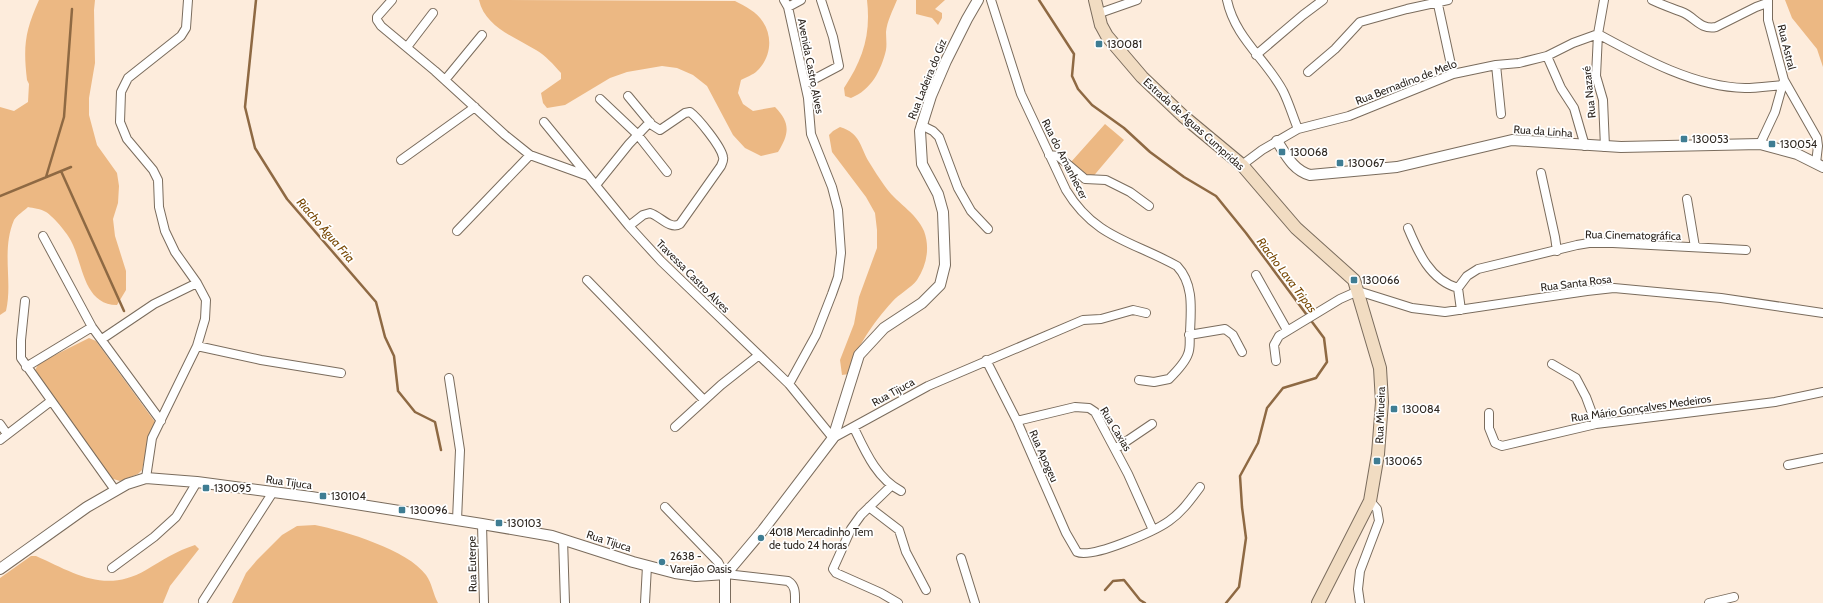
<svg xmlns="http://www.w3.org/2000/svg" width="1823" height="603" viewBox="0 0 1823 603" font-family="Cabin,sans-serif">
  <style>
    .green { fill: #ecb883 }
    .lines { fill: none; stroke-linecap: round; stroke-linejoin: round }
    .stream { stroke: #8e6943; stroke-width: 2.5 }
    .minor-casing { stroke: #7a6c5d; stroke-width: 10 }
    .tertiary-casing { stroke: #7a6c5d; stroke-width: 12 }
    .secondary-casing { stroke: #7a6c5d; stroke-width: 14 }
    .minor { stroke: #fff; stroke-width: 8 }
    .tertiary { stroke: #fff; stroke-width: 10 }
    .secondary { stroke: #f1dcc2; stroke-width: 12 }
    .poi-dot { fill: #3f7d93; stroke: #fff; stroke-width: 1.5 }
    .labels { text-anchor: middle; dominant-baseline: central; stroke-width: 3.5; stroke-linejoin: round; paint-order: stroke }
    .poi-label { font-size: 11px; fill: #2e2721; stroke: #fff; text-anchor: start }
    .street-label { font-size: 11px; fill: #2e2721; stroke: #fff }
    .water-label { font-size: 12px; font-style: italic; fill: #774703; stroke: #fff }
  </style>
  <rect width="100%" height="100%" fill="#fdecdc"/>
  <path class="green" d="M39 0H95L94 10 95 63 89 98V115L97 145 117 173 119 186 118 203 113 219 115 236 126 271V290L117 305C85 305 83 267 73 245 70 236 54 217 46 212 41 209 33 208 28 207 24 211 17 215 14 220 1 251 13 281 6 311L0 315V107L14 111 28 102 29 84 27 80C23 46 25 31 39 0Z
    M479 0 735 1C745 6 757 12 763 22 773 37 771 58 757 71 753 75 746 77 741 80L738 93 743 104 753 111 775 107C791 123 789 134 778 152L761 156 745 148 733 135 707 86 693 75 677 68 662 66 627 72 610 78 565 105 547 108 543 103 541 93 561 79V73C553 64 546 56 536 50 515 37 485 27 479 0Z
    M867 0H897C893 10 887 21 886 32 886 38 887 44 886 50 881 71 871 90 851 98L845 96 844 88C863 59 871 35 867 0Z
    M916 0H945L935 9 942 13V18L938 25 932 18 916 14Z
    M1785 0H1823V67L1817 49 1792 18Z
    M1105 124 1124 140 1091 179 1071 162Z
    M840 127C861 134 859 145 869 162 874 170 879 178 884 185 895 202 916 212 924 231 930 247 927 265 917 280 911 288 899 294 892 302 874 322 855 348 849 374L842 375 840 360 854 324 859 297 877 248V230L875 213 866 197 832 152 829 135 833 131Z
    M89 338 96 341 155 422 148 441 142 470 138 474 120 481 110 478 34 372 39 363Z
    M315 525C345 531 408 550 426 575 432 583 433 594 438 603H232L246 573 257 560 282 535 297 526Z
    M195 545 199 549 170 586 163 603H0V578L31 556H36C74 573 105 594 146 570 163 560 176 551 195 545Z"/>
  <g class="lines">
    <path class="stream" d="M256 0 245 107 255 148 287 199 376 302 385 337 394 356 398 391 415 412 435 422 441 450
      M1039 0 1074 54 1072 76 1078 89 1092 105 1124 128 1150 152 1184 177 1216 196 1246 233 1324 338 1327 362 1316 378 1283 388 1267 408 1258 443 1240 476 1242 507 1246 538 1239 587 1226 603
      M61 171 124 311
      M46 177 64 117 72 9
      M0 196 71 167
      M1105 590 1113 581 1124 580 1140 600 1145 603"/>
    <defs>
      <path id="minor" d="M392 0 377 17V20L381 26 435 71 505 135 530 155 588 176
        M784 0 788 7 808 98 811 134 832 187 838 210 841 253 838 277 832 294 816 335 789 384
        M991 0 1021 94 1066 190C1095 238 1132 241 1177 266 1194 284 1191 309 1190 332 1189 339 1191 347 1188 354 1185 363 1176 372 1169 379L1154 382 1139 380
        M1227 0C1235 38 1266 59 1283 91 1289 103 1293 117 1298 129
        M1437 0 1453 74
        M1604 0 1598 34 1596 76 1603 100 1605 147
        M1652 0C1662 5 1672 8 1682 12 1695 17 1700 30 1716 27L1756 7 1767 3
        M788 7 801 0
        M1097 14 1137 0
        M1598 34C1642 58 1694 87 1745 88 1757 88 1770 86 1782 85
        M407 47 433 13
        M1256 55 1303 15 1323 0
        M1547 56 1561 88 1574 108 1585 146
        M1496 65 1501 114
        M1308 72 1335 49 1360 22 1407 9 1448 0
        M445 80 482 35
        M1784 80 1817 138 1818 146 1816 163
        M805 84 839 66 833 37 821 0
        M628 96 652 125 660 130 685 113 690 112C698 118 721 146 723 157 724 160 722 163 721 166L680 224C670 230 660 216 650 213L643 215 629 226
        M600 99 637 134 667 172
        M544 122 629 226 661 261 789 384 833 438 928 386 1083 320 1101 319 1133 310 1146 313
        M921 125 933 131 939 137 958 188 971 211 988 229
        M1760 144 1775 112 1784 80 1768 20V0
        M1049 155 1058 156 1085 179 1106 180 1130 192 1149 206
        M401 160 475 107
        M1242 165 1262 150 1298 129 1349 116 1453 74 1496 65 1519 63 1547 56 1573 43 1598 34
        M1541 173 1555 237 1557 251
        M596 185 629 144 650 122
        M1687 199 1695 247
        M1408 228C1418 252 1430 280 1458 288
        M457 231 530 155
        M43 236 92 327 161 421
        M1256 275 1287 330
        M587 280 704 400
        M25 301 21 340V358L115 490
        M1461 310 1458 288 1467 276 1478 269 1577 245 1589 243H1613L1746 250
        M1189 335 1225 329 1233 335 1242 352
        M102 339 154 304 197 283
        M197 346 261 360 341 373
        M986 360 1017 421 1066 533 1077 552C1092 559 1155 531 1169 521 1182 512 1191 499 1200 487
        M1276 361 1274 345 1279 336 1340 299 1358 291 1412 308 1445 312 1587 291 1614 288 1721 298 1823 313
        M1552 364 1576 378 1586 397 1596 424
        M26 367 92 327
        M449 378 460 450 457 520
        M1489 413V428L1495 443 1502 446 1596 424 1775 402 1823 392
        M1017 421 1075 407 1089 408 1095 412 1128 474 1153 530
        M0 424 7 434
        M675 427 721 385 759 355
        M854 428C865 451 877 479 901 491
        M0 440 51 401
        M1115 449 1152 424
        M1788 465 1823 458
        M146 478 152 438 197 346 205 319 206 300 197 283 175 252 165 231 159 207 158 180 153 170 127 139 120 122 121 92 128 78 181 36 186 28 188 0
        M891 486 861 515 851 529 833 569 836 573 881 593 898 603
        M665 507 718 562 725 575
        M869 507 899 530 906 552 926 590
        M482 524 484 603
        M563 539 565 603
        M961 558 975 603
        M112 568 154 537 176 517 197 482
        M726 574 788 581C796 586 795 594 795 603
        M203 601 273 492
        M645 603 647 566
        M1360 603 1358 589 1360 571 1379 521 1377 509 1370 501
        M1709 603 1734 597"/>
      <path id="tertiary" d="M1277 141C1286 155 1293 170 1310 175L1397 167 1512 140 1621 147 1760 144 1797 154 1823 167
        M0 569 87 507 127 484 146 478 197 482 311 497 482 524 552 536 633 562 675 573 696 576 726 574 763 530 833 438 859 355 884 328 922 303 940 285 945 265 943 212 938 194 922 164 920 131 931 96 946 61 967 19 978 0
        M725 575V603"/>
      <path id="secondary" d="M1095 0 1101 25 1107 36 1142 77 1183 116 1242 165 1296 228 1354 280 1380 368 1382 402 1378 454 1370 501 1318 603"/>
    </defs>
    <use href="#minor" class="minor-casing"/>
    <use href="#tertiary" class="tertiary-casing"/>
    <use href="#secondary" class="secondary-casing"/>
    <use href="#minor" class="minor"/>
    <use href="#tertiary" class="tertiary"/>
    <use href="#secondary" class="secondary"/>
  </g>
  <g class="poi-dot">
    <rect x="1095" y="40" width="8" height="8" rx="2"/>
    <rect x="1680" y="135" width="8" height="8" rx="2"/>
    <rect x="1768" y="140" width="8" height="8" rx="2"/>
    <rect x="1278" y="148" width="8" height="8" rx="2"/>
    <rect x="1336" y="159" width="8" height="8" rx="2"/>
    <rect x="1350" y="276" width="8" height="8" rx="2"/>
    <rect x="1390" y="405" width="8" height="8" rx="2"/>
    <rect x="1373" y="457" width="8" height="8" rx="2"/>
    <rect x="202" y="484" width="8" height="8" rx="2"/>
    <rect x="319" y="492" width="8" height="8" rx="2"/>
    <rect x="398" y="506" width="8" height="8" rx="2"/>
    <rect x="495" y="519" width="8" height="8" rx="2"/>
    <circle cx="761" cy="538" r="4"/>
    <circle cx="662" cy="562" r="4"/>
  </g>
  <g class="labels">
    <g class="poi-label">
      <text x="1107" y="44">130081</text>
      <text x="1692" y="139">130053</text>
      <text x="1780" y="144">130054</text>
      <text x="1290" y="152">130068</text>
      <text x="1348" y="163">130067</text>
      <text x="1362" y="280">130066</text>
      <text x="1402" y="409">130084</text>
      <text x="1385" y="461">130065</text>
      <text x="214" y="488">130095</text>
      <text x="331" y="496">130104</text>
      <text x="410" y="510">130096</text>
      <text x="507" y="523">130103</text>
      <text x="769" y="532">4018 Mercadinho Tem<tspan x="769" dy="13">de tudo 24 horas</tspan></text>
      <text x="670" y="556">2638 -<tspan x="670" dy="13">Varejão Oasis</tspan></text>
    </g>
    <g class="street-label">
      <text transform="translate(1787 47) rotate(76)">Rua Astral</text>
      <text transform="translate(811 66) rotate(79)">Avenida Castro Alves</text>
      <text transform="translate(927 79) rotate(-68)">Rua Ladeira do Giz</text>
      <text transform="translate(1406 82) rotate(-21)">Rua Bernadino de Melo</text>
      <text transform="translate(1589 92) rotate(-96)">Rua Nazaré</text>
      <text transform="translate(1194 124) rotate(42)">Estrada de Águas Cumpridas</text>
      <text transform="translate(1543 131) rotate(4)">Rua da Linha</text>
      <text transform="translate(1065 159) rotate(63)">Rua do Amanhecer</text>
      <text transform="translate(1633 235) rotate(1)">Rua Cinematográfica</text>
      <text transform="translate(693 276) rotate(45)">Travessa Castro Alves</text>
      <text transform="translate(1576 283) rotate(-7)">Rua Santa Rosa</text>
      <text transform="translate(893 392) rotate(-29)">Rua Tijuca</text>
      <text transform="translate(1641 408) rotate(-8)">Rua Mário Gonçalves Medeiros</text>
      <text transform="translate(1380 415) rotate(-88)">Rua Mirueira</text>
      <text transform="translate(1116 429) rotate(59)">Rua Caxias</text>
      <text transform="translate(1044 456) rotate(66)">Rua Apogeu</text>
      <text transform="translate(289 482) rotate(8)">Rua Tijuca</text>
      <text transform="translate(609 541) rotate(18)">Rua Tijuca</text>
      <text transform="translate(472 564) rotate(-91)">Rua Euterpe</text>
    </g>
    <g class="water-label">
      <text transform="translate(326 230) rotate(49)">Riacho Água Fria</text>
      <text transform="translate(1287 275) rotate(53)">Riacho Lava Tripas</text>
    </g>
  </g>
</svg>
